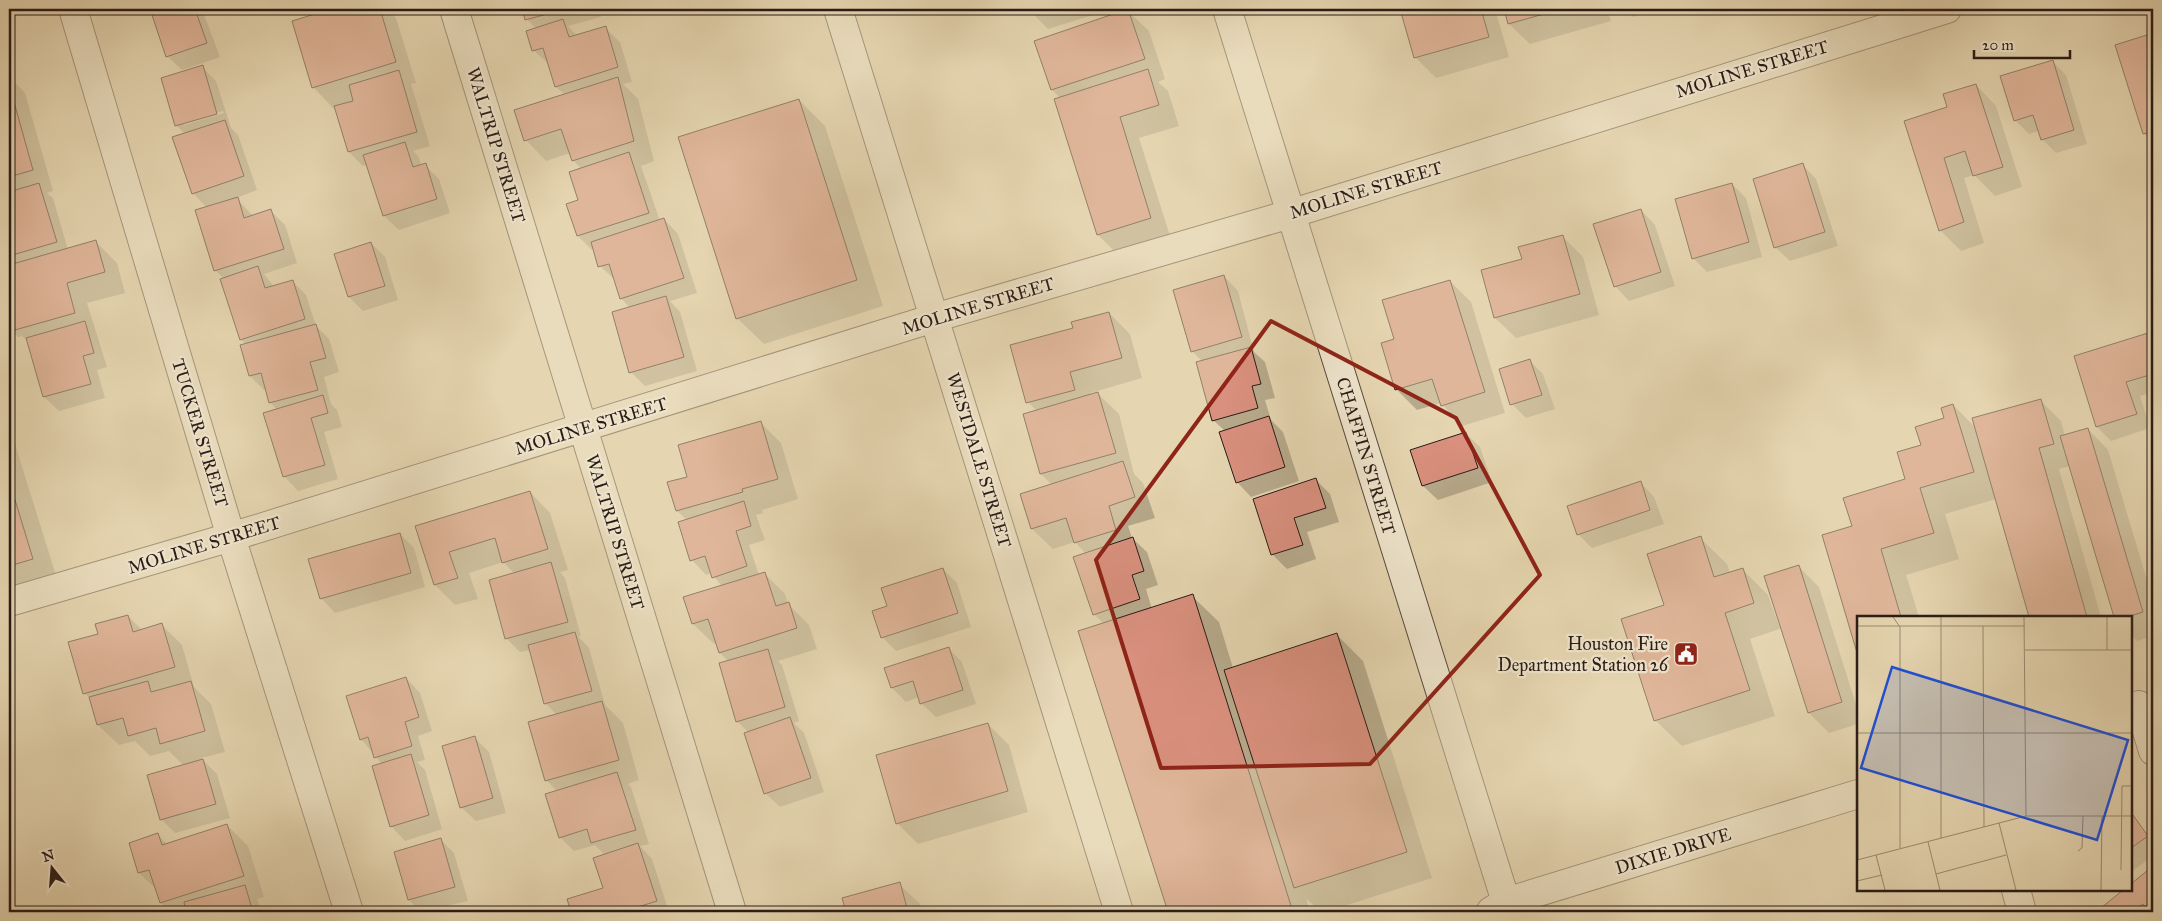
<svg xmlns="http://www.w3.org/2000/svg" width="2162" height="921" viewBox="0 0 2162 921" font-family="'IM FELL Great Primer',serif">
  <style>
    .shadow { fill: #0003; fill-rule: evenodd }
    .building { fill: #d9907e; stroke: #291b16 }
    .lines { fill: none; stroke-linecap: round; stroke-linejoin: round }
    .minor-casing { stroke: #584a3c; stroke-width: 30 }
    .minor { stroke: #eee4cc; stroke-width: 28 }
    .marked { fill: none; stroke: #8f2418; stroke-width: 4; stroke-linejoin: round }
    .labels { text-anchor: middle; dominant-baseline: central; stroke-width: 4.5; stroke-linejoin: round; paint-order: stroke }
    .street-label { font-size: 18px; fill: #291b16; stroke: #eee4cc }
    .poi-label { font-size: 18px; fill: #291b16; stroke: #eee4cc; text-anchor: end }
    .inset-road { fill: none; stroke: #9a8b72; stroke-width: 1 }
    .view { fill: #1d4ed8; fill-opacity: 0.15; stroke: #1d4ed8; stroke-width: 2.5 }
    .inset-edge { fill: none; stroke: #291b16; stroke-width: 2.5 }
  </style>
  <rect width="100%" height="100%" fill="#e5d5b0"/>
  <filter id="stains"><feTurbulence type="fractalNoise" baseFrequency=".004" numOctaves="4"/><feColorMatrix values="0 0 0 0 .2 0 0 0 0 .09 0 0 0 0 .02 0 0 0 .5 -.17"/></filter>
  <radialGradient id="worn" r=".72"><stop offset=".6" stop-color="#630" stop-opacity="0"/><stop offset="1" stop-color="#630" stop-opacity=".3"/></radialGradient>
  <path class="shadow" d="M151 9H202L220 57 182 70 167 56Z
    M333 9H387L396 18 416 83 411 84 430 146 413 151 419 157 421 166 425 165 439 179 450 213 399 230 384 216 368 164 363 166 349 152 336 107 333 108 313 87Z
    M524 9H599L601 17 568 26 577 36 605 28 620 42 632 82 623 84 638 99 654 161 641 166 660 221 664 219 678 234 697 293 670 301 680 312 697 371 645 386 631 372 630 308 621 298 615 280 600 266 594 249 592 250 578 236 568 205 580 201 581 169 573 160 570 153 546 161 526 140 565 95 556 87 549 64 533 50 536 29 527 19Z
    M1028 9H1112L1048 29Z
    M1401 9H1495L1509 57 1436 78 1415 57Z
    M1505 9H1607L1611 21 1530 44 1509 24Z
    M1625 9H1658L1633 17Z
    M1128 11 1149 31 1165 79 1158 82 1168 91 1179 126 1139 138 1171 239 1118 255 1098 235 1060 98 1052 90 1036 42Z
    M2153 34V143L2144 134 2116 46Z
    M2052 61 2066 75 2087 144 2056 153 2042 139 2039 131 2029 134 2015 120Z
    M202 67 216 81 231 128 238 135 257 190 236 198 253 216 271 211 285 225 297 263 264 274 274 287 292 281 306 295 316 326 329 339 339 372 324 377 331 404 337 410 342 427 324 432 338 479 298 491 284 476 277 410 271 403 267 389 264 390 250 376 246 345 241 339 224 279 215 270 207 208 193 193 185 134 177 126 162 79ZM223 111 224 113 184 125V123Z
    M9 76 25 93 53 191 47 193 53 198 68 250 96 242 117 263 125 293 87 303 107 367 97 370 105 398 59 411 44 397 28 341 22 336 18 337 9 327Z
    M1976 85 1996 106 2022 187 1995 196 1974 175 1964 178 1984 243 1961 251 1940 230 1906 122 1949 108Z
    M799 100 825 126 883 306 764 344 737 318Z
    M1802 164 1816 179 1838 246 1790 261 1775 247Z
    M1732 184 1746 198 1762 257 1707 272 1693 258Z
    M1641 210 1655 225 1675 286 1629 301 1615 286Z
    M1562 236 1583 257 1599 315 1516 338 1495 318 1523 260Z
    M371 243 385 257 398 300 363 311 349 297 336 254Z
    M1224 276 1238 291 1254 352 1265 362 1275 398 1265 400 1271 420 1283 432 1299 481 1251 497 1237 482 1225 431 1213 420 1202 361 1192 351Z
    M1450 281 1471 302 1505 413 1462 426 1441 403 1417 410 1397 390 1395 340Z
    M1109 313 1130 334 1142 378 1090 393V396L1098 394 1119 414 1134 474 1143 483 1155 518 1128 526 1132 538 1147 552 1158 585 1146 589 1152 609 1192 596 1219 622 1233 668 1337 635 1363 661 1432 878 1325 912H1320L1306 898 1310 912H1169L1080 632 1104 624 1094 614 1086 554 1075 542 1053 549 1032 529 1021 495 1052 485 1041 474 1037 411 1028 402 1074 328Z
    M2147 334 2153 340V392L2140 396 2150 428 2111 441 2097 427Z
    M1529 360 1543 374 1555 409 1526 418 1512 404Z
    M2040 400 2061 421 2065 436 2088 429 2108 450 2153 600V636L2137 641 2131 635V617H2115L2070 466 2059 469 2101 617H2030L1996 499 1945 514 1959 559 1906 575 1919 617H1858V651L1823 536 1853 527 1907 480 1922 446 1946 419 1953 405 1977 429Z
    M761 423 781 443 798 499 762 510 763 513 756 515 765 540 749 545 759 575 764 573 785 594 788 604 809 625 817 649 778 661 782 665 799 721 794 723 804 733 824 792 780 807 765 793 749 733 737 721 729 662 720 653 717 643 714 644 693 624 722 586 711 573 706 575 692 560 687 520 677 511 669 483 689 477Z
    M9 425 59 585 9 601Z
    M1466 433 1480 447 1492 482 1438 500 1423 486 1412 451Z
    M1316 480 1330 494 1339 522 1307 532 1316 559 1287 569 1273 555 1255 500Z
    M1640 482 1654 497 1664 524 1592 548 1578 534Z
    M530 492 550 513 568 570 560 572 565 578 581 636H578L589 648 605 705 623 723 639 780 628 784 631 787 649 844 640 846 652 859 669 912H573L569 900 604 888 605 855 595 845 574 851 560 837 558 792 546 780 557 715 545 703 530 650 520 652 506 638 515 574 503 562 469 573 478 599 455 605 435 585 417 527Z
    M400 534 414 548 425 587 335 613 321 598Z
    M1700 538 1727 564 1730 573 1742 569 1768 595 1780 628H1782L1798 566 1819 587 1858 711V724L1829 733 1809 713 1782 628 1750 639 1775 716 1682 746 1655 720 1666 606Z
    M943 569 957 583 971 627 896 651 882 637 889 607Z
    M128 616 142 630 162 625 182 645 194 687 211 704 225 752 201 758 217 774 230 818 175 833 161 819 184 766 169 751 150 756 135 741 119 745 98 725 91 699 84 693 99 635Z
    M948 648 962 662 976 704 936 717 921 703 919 697 906 702 892 688 886 669Z
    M406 678 420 693 432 731 418 736 425 760 417 762 425 770 442 829 405 841 391 826 382 764 361 739Z
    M988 724 1009 745 1028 812 918 844 897 823Z
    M475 738 489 752 506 813 476 821 461 807Z
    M2132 817 2153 840V856L2131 872Z
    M227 825 248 846 264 897 257 899 262 912H171L161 903 157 890 139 873 130 844 158 835 168 845Z
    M440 839 454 853 468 901 421 912 409 900Z
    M2148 872 2153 877V912H2098L2125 890H2131V885Z
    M899 884 920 904 922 912H909L908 906H905L907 912H847L843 899Z"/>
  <path class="building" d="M150 9H195L207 43 166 57Z
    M331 9H380L396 62 312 88 292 21Z
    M522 9H566L525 20Z
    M1128 9 1145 59 1051 90 1034 41Z
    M1400 9H1481L1489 37 1414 58Z
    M1504 9H1562L1508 24Z
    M563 19 569 37 606 26 618 67 555 87 543 48 532 51 526 31Z
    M2153 33V131L2143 134 2115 45Z
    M2053 60 2074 130 2041 140 2033 115 2014 121 2000 76Z
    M203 65 217 114 175 126 161 78Z
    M1148 69 1159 105 1120 117 1151 218 1097 235 1054 99Z
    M399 70 417 132 348 152 334 106 353 101 349 85Z
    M618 77 634 141 572 161 561 129 524 141 514 110Z
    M9 84 33 170 9 177Z
    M1976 84 2003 167 1973 176 1965 151 1944 158 1964 222 1939 231 1904 121 1947 107 1943 94Z
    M799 99 857 280 736 319 678 137Z
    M225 120 244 176 192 194 172 137Z
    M405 142 413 167 426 163 437 199 383 216 363 155Z
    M629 152 649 213 577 236 566 204 578 200 569 172Z
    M1803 163 1825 232 1774 248 1753 179Z
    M39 183 57 242 9 256V192Z
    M1732 183 1749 242 1692 259 1675 199Z
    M238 197 244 218 271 209 284 249 214 271 195 210Z
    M1641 209 1661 272 1614 287 1593 224Z
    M664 218 684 278 620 299 609 264 598 267 591 242Z
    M1563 235 1580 294 1494 318 1481 270 1522 259 1518 247Z
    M96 240 105 272 67 283 75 313 15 330 9 313V265Z
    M371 242 385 286 348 297 334 254Z
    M258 266 265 288 293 280 305 319 240 340 220 279Z
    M1224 275 1242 337 1191 352 1173 290Z
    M1450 280 1485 392 1441 406 1432 379 1395 390 1381 343 1394 339 1382 300Z
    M666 296 684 357 629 373 612 312Z
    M1109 312 1122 358 1070 372 1075 390 1026 403 1010 345 1073 328 1071 322Z
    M85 321 94 353 83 356 91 384 43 397 26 338Z
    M316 324 326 358 310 362 318 390 269 403 261 373 249 376 240 345Z
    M2148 333 2153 350V374L2126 382 2137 414 2096 427 2074 356Z
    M1251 347 1261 384 1252 386 1258 408 1212 421 1196 362Z
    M1530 359 1542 395 1510 405 1499 369Z
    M1098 392 1116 453 1040 474 1023 414Z
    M323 395 328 413 311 418 325 465 283 477 263 413Z
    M2041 399 2054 444 2039 448 2087 617H2029L1972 418Z
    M1953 404 1974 472 1920 488 1934 533 1881 549 1901 617H1858V656L1822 535 1852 526 1843 498 1905 479 1897 452 1921 445 1915 427 1944 418 1941 408Z
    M1269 416 1285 467 1236 483 1219 432Z
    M761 421 778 479 742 489 743 492 676 511 667 482 687 477 678 445Z
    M2088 428 2143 612 2127 617H2114L2060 436Z
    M1466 432 1478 468 1422 486 1410 450Z
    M1123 461 1135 497 1109 506 1116 530 1074 543 1066 518 1031 529 1020 494Z
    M1316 478 1326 508 1294 518 1303 545 1271 555 1253 499Z
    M9 480 33 559 9 566Z
    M1641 481 1650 510 1577 535 1567 506Z
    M530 491 548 549 502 563 495 538 449 552 458 578 434 585 415 526Z
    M744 501 751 526 736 531 747 566 712 578 705 556 690 561 678 522Z
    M400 533 411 573 320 599 308 559Z
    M1701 536 1714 577 1743 568 1754 603 1725 613 1750 690 1654 721 1621 619 1664 605 1647 554Z
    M1133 537 1144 571 1132 575 1140 599 1093 615 1073 557Z
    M551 562 568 622 505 639 489 580Z
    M1799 565 1842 702 1808 713 1764 576Z
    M943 568 958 613 881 638 872 611 887 606 881 588Z
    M765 572 776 606 789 602 797 628 719 653 708 619 692 624 683 597Z
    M1193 594 1293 912H1168L1078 631Z
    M128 615 133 632 162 623 175 667 83 694 68 642 98 634 95 624Z
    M575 632 592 691 544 704 528 645Z
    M1337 633 1407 852 1294 888 1224 670Z
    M949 647 963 690 920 704 913 681 891 688 884 668Z
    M768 649 785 707 736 722 719 663Z
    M406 677 419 717 405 722 412 746 374 758 368 737 360 740 346 696Z
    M148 681 151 692 191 681 205 731 160 744 156 728 128 736 123 718 97 725 89 697Z
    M602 701 619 760 545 781 528 722Z
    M790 717 811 778 764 794 744 733Z
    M988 723 1008 791 896 824 876 755Z
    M475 736 493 798 460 808 442 746Z
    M411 754 429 815 390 827 372 766Z
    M203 759 216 804 160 820 147 775Z
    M617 772 636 830 591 843 587 829 559 838 545 794Z
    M2133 815 2148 836 2131 848V816Z
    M227 824 244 876 160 903 149 870 138 873 129 843 158 833 162 845Z
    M441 838 455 887 408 900 394 852Z
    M638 843 657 901 622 912H571L567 899 603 888 593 858Z
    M2148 870 2153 877V912H2149L2143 904 2132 912H2096L2123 890H2131V884Z
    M900 882 908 912H846L842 898Z
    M245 885 253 912H186L184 902Z"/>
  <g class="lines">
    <defs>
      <path id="minor" d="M73 9 231 537 349 912
        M454 9 732 912
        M838 9 1119 912
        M1227 9 1506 902
        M9 602 231 537 934 318 1290 214 1947 9
        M2139 705 2153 751
        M2016 890 2022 912
        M1491 911 1506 902 1858 794"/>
    </defs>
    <use href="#minor" class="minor-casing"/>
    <use href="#minor" class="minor"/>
  </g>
  <path d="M0 0H2162V921H0ZM1271 321 1456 418 1540 575 1370 764 1161 768 1096 560Z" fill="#e5d5b0" fill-opacity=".55" fill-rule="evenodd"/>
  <path class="marked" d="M1271 321 1456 418 1540 575 1370 764 1161 768 1096 560Z"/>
  <defs>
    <symbol id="civic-square" viewBox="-11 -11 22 22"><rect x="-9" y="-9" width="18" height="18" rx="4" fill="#8f2418" stroke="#eee4cc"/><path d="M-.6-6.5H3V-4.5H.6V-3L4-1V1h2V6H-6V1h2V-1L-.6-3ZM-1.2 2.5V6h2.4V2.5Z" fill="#fff"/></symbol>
  </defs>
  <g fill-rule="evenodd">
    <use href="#civic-square" x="1672" y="640" width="28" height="28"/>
  </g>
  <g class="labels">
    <g class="street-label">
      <text transform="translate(1752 69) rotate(-17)">MOLINE STREET</text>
      <text transform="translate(496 145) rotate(73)">WALTRIP STREET</text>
      <text transform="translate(1366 190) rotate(-17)">MOLINE STREET</text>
      <text transform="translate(978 306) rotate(-17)">MOLINE STREET</text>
      <text transform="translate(591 426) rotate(-17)">MOLINE STREET</text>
      <text transform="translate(200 433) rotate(73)">TUCKER STREET</text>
      <text transform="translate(1366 456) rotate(73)">CHAFFIN STREET</text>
      <text transform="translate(979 460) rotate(73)">WESTDALE STREET</text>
      <text transform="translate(615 532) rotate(73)">WALTRIP STREET</text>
      <text transform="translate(204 545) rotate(-17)">MOLINE STREET</text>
      <text transform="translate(1673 851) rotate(-17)">DIXIE DRIVE</text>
    </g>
    <g class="poi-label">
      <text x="1668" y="644">Houston Fire<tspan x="1668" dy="21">Department Station 26</tspan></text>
    </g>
  </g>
  <g transform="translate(1857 616)">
    <rect width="275" height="275" fill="#e5d5b0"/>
    <path class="inset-road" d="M36 1 43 11V232M167 1 169 200M250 1V34M0 10 1 243M0 10H168M126 10 127 211M168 34H275M0 117H275M142 207 159 274M84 222V1M71 226 83 274M221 235 225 232 226 200M19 239 28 274M0 244 169 200H275M264 254 265 170H275M79 258 149 239M0 265 25 259M244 274 245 200"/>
    <path class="view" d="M35 51 271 124 240 224 4 152Z"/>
    <rect width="275" height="275" class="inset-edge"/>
  </g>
  <rect width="2162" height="921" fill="none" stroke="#e5d5b0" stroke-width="30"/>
  <rect x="10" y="10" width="2142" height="901" fill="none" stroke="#291b16" stroke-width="2.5"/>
  <rect x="15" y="15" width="2132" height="891" fill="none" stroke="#291b16"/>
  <g transform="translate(52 868) rotate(343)" stroke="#eee4cc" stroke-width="4" paint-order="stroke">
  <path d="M0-4L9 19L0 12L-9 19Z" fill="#291b16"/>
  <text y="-8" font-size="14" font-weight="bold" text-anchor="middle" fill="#291b16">N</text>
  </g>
  <path d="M1974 50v8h96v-8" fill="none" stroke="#291b16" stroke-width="2.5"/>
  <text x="1982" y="50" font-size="15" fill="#291b16" stroke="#eee4cc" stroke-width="4" paint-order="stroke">20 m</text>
  <rect width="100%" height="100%" filter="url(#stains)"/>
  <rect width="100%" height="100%" fill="url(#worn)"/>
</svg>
